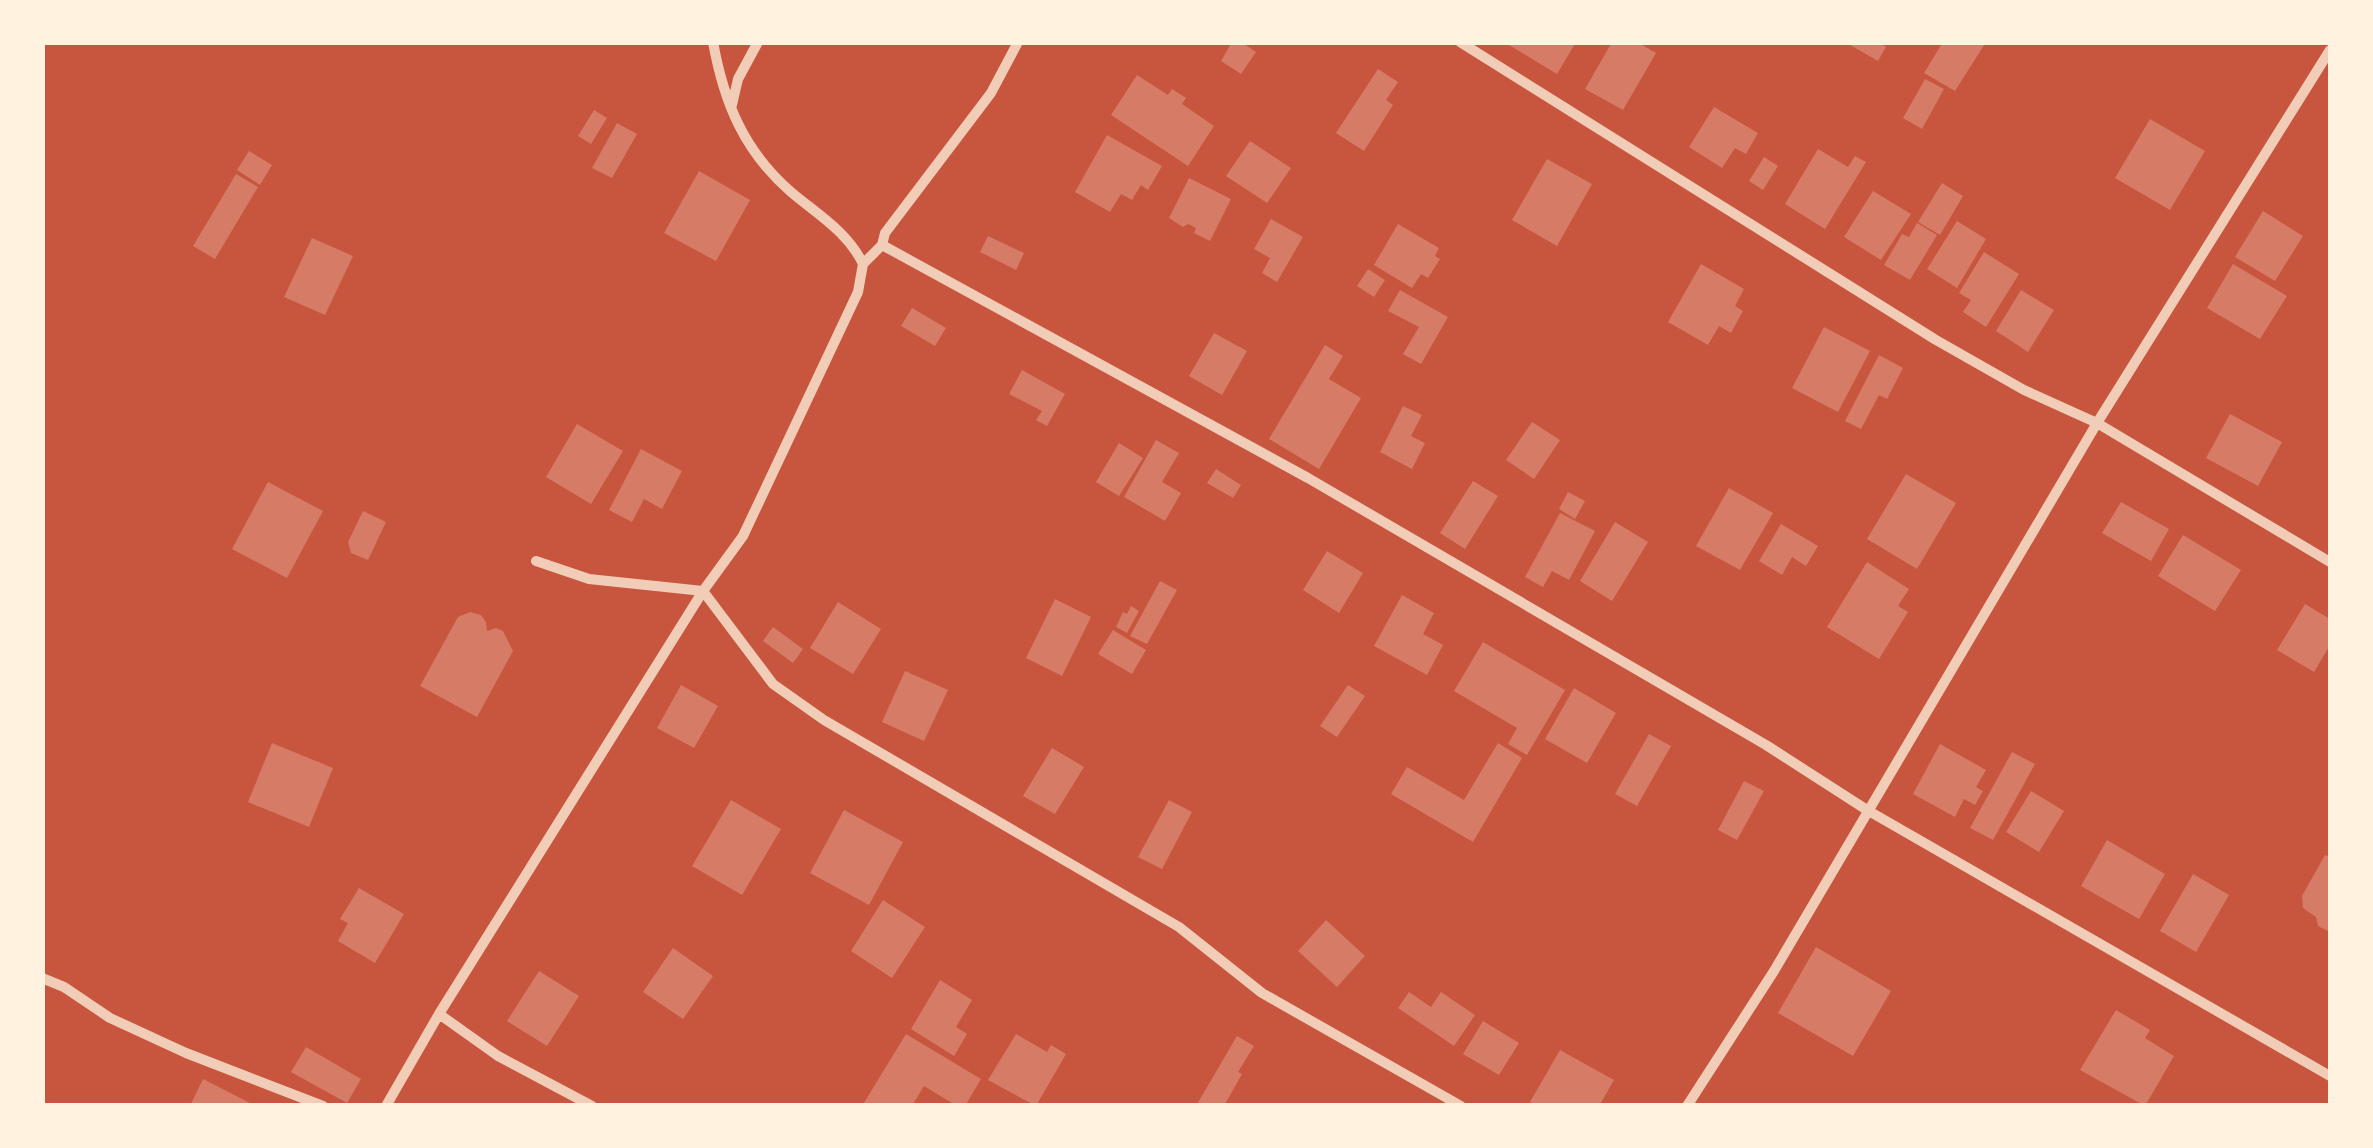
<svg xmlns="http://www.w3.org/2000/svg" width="2373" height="1148" viewBox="0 0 2373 1148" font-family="'Open Sans',sans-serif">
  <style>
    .building { fill: #d67c66 }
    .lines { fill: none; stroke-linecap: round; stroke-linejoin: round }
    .minor { stroke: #f1ccb7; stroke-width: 10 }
  </style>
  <rect width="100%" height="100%" fill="#c8553d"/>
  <path class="building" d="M1232 42H1241L1256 52 1241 74 1221 61Z
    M1504 42H1576L1557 74Z
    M1612 42H1637L1656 53 1623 110 1585 89Z
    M1845 42H1878L1886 47 1878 61Z
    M1943 42H1986L1955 91 1924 73Z
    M1378 69 1398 82 1386 100 1393 105 1364 151 1336 133Z
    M1137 75 1168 95 1172 89 1186 98 1182 104 1214 126 1188 166 1111 115Z
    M1925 79 1944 89 1922 129 1903 118Z
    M1714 107 1758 133 1746 154 1735 148 1722 168 1689 147Z
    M594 110 607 118 591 144 578 136Z
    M2150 119 2205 151 2170 210 2115 178Z
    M617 123 637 134 612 178 592 168Z
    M1107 135 1162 166 1148 190 1141 185 1132 200 1121 194 1110 212 1075 192Z
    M1250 141 1291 168 1267 203 1226 176Z
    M1818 149 1848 167 1855 156 1866 162 1825 229 1785 204Z
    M249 151 272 165 260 185 237 170Z
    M1764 157 1778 166 1763 190 1749 181Z
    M1547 159 1592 184 1557 246 1512 220Z
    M699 171 750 200 716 261 664 233Z
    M236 174 258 187 215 259 193 246Z
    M1189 178 1231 199 1210 241 1194 233 1196 228 1188 224 1183 227 1169 218Z
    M1942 183 1963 196 1940 235 1918 222Z
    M1873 191 1911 214 1881 260 1844 237Z
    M2263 211 2303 236 2275 281 2235 257Z
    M1271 219 1303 237 1277 282 1262 273 1270 258 1254 249Z
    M1957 221 1986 239 1957 288 1927 269Z
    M1917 223 1937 235 1910 280 1884 265 1902 234 1909 237Z
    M1398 224 1439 248 1435 256 1440 259 1428 278 1421 274 1412 288 1374 265Z
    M988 236 1024 253 1016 270 980 252Z
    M312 238 353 256 325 315 284 297Z
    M1984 252 2019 274 1986 327 1963 312 1971 300 1959 293Z
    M1701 264 1744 289 1735 306 1743 311 1731 333 1719 326 1708 345 1668 322Z
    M2233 264 2287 296 2260 339 2207 308Z
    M1368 269 1385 280 1374 297 1357 286Z
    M1400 290 1448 317 1421 364 1403 354 1419 327 1388 311Z
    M2021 290 2054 310 2028 352 1996 331Z
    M912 308 946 328 935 346 901 326Z
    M1824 327 1870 351 1838 412 1792 388Z
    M1214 333 1247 351 1222 395 1189 376Z
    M1325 345 1343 356 1329 379 1361 398 1319 469 1269 439Z
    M1879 355 1903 368 1887 399 1879 395 1861 429 1845 421Z
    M1022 370 1065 394 1047 426 1036 420 1042 411 1009 394Z
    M1403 406 1422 415 1411 436 1425 443 1412 469 1380 452Z
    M2230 414 2282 442 2258 486 2206 458Z
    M1532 422 1560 440 1534 479 1506 460Z
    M577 424 623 451 591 504 546 477Z
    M1156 440 1179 453 1162 482 1181 493 1165 521 1124 497Z
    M1119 443 1143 458 1119 496 1096 482Z
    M641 449 682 471 662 509 644 499 632 522 609 510Z
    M1216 469 1241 485 1233 498 1207 483Z
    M1906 474 1956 503 1917 569 1867 539Z
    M1473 481 1498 496 1465 549 1440 533Z
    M268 482 323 511 287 578 232 549Z
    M1729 488 1773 513 1740 570 1696 546Z
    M1568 492 1585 501 1575 519 1559 509Z
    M2121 502 2169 529 2151 561 2102 533Z
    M363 511 386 522 368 560 351 553 348 542Z
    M1560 513 1595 531 1569 580 1552 571 1543 587 1525 577Z
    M1615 522 1648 542 1612 601 1580 581Z
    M1781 524 1818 546 1806 566 1792 557 1782 575 1759 561Z
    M2183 535 2241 570 2215 611 2158 576Z
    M1327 551 1363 573 1339 613 1303 590Z
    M1867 562 1909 589 1898 606 1908 612 1879 659 1827 627Z
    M1160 581 1177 590 1147 644 1130 636Z
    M1402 595 1434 613 1423 634 1443 645 1427 675 1374 646Z
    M1055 599 1091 617 1062 676 1026 658Z
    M838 602 881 629 853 674 810 648Z
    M2305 604 2330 619V645L2314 672 2277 650Z
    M1131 606 1139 611 1127 633 1116 627 1123 612 1127 614Z
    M470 612 481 615 486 622 487 631 496 628 503 631 513 651 477 717 420 686 458 617Z
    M773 627 803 649 793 663 763 641Z
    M1113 630 1146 650 1132 674 1098 654Z
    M1483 642 1565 690 1527 755 1508 744 1517 728 1454 691Z
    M905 671 948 690 924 741 882 722Z
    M681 685 718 706 694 748 657 728Z
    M1348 685 1365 696 1337 737 1320 726Z
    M1574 688 1616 713 1587 763 1545 739Z
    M1649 734 1671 746 1637 806 1615 794Z
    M272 743 333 768 309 827 248 802Z
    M1498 743 1522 758 1473 842 1391 794 1407 767 1464 800Z
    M1940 744 1986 770 1976 787 1983 791 1975 805 1964 799 1955 817 1913 794Z
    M1052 748 1084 767 1055 814 1023 796Z
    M2012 752 2035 764 1993 840 1970 828Z
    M1744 781 1764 791 1737 840 1718 830Z
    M2031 791 2064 811 2039 852 2006 832Z
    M731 800 781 829 742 895 692 866Z
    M1169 800 1192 812 1162 869 1138 857Z
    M844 810 903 842 869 905 810 873Z
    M2107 840 2165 874 2139 919 2081 886Z
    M2325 855 2330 857V932L2318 926 2316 917 2303 908 2302 896Z
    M2193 874 2229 895 2196 952 2160 931Z
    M359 888 404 914 375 963 338 941 348 923 340 919Z
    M883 900 925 927 892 978 851 951Z
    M1326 920 1365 956 1337 987 1298 951Z
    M1816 947 1891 991 1853 1056 1778 1013Z
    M673 948 713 976 683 1019 643 992Z
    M539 971 579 996 547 1046 507 1021Z
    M940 980 972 1000 956 1027 967 1034 954 1056 911 1029Z
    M1409 992 1431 1007 1441 992 1475 1015 1454 1046 1398 1008Z
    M2116 1010 2150 1030 2145 1038 2174 1056 2145 1106 2080 1070Z
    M1483 1021 1519 1043 1499 1075 1463 1054Z
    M906 1034 981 1079 965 1106H957L924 1086 912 1106H862Z
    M1016 1034 1047 1052 1051 1045 1066 1054 1036 1106 988 1080Z
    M1237 1036 1254 1046 1238 1072 1242 1074 1224 1106H1196Z
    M306 1047 361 1079 347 1103 291 1072Z
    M1560 1050 1614 1080 1599 1106H1537L1530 1102Z
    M203 1079 256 1106H190Z"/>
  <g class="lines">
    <path class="minor" d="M713 42C724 103 744 151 791 192 817 214 848 232 863 264
      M1460 42 1936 340 2024 390 2097 423 2330 562
      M732 105 738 79 758 42
      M882 245 1308 478 1766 745 1867 810 2330 1076
      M536 561 589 579 703 591 773 684 824 720 1179 927 1262 993 1461 1106
      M42 978 64 987 110 1018 186 1053 323 1106
      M439 1014 498 1056 592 1106
      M386 1106 439 1014 703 591 743 536 858 292 863 264 882 245 885 233 991 93 1018 42
      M1687 1106 1774 971 2097 423 2330 50"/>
  </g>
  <rect width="2373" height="1148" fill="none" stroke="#fff3e0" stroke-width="90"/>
</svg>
